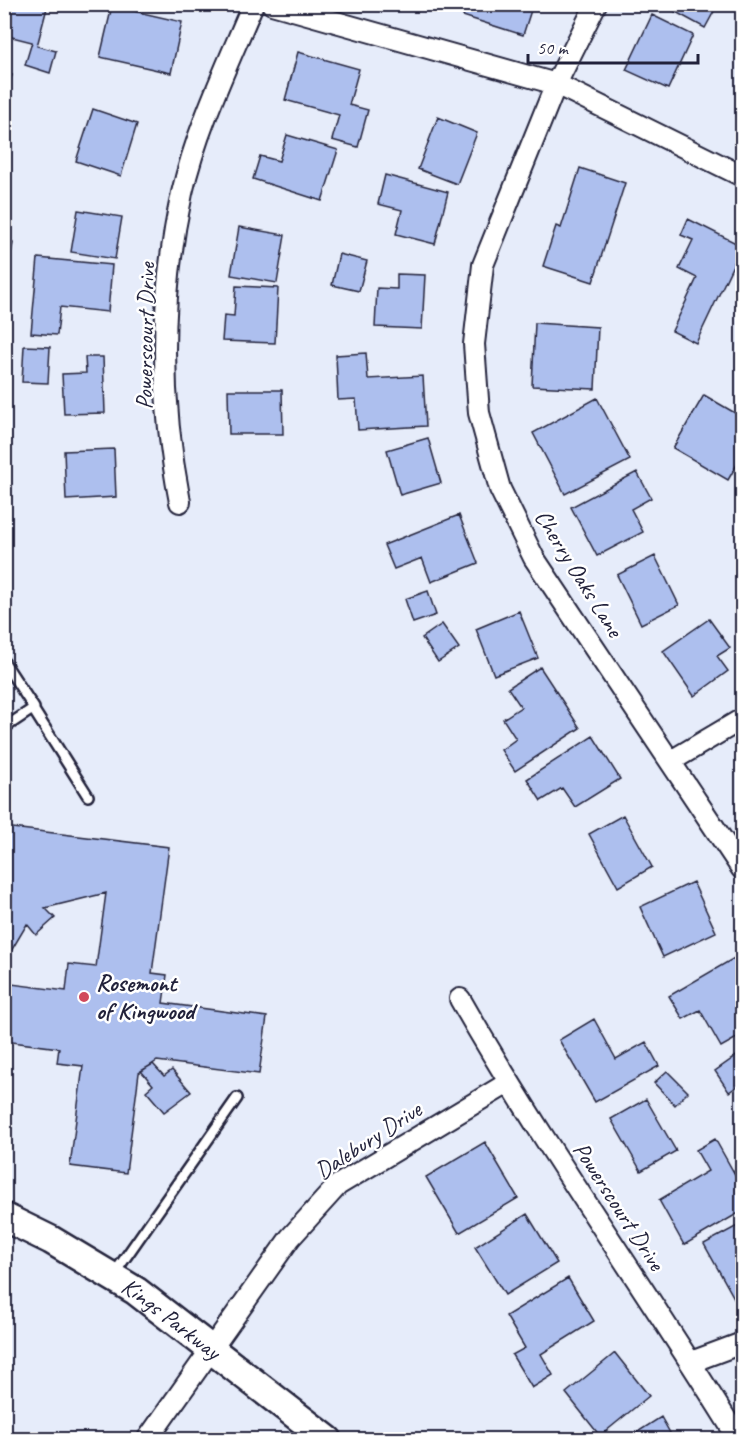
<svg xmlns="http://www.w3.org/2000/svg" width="747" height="1444" viewBox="0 0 747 1444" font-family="Caveat,sans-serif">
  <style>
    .building { fill: #adbfee; stroke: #22223b; stroke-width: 1.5 }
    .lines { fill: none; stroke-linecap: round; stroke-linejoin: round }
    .lane-casing { stroke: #22223b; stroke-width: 14 }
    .street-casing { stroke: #22223b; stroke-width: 24 }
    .secondary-casing { stroke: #22223b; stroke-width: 32 }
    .lane { stroke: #fff; stroke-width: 9 }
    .street { stroke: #fff; stroke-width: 20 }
    .secondary { stroke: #fff; stroke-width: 27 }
    .poi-dot { fill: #d1495b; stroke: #fff; stroke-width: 2 }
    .labels { text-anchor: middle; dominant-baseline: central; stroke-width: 5; stroke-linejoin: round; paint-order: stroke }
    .street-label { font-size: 24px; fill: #22223b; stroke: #fff }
    .poi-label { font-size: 24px; font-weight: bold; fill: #22223b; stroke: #fff; text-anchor: start }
  </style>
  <rect width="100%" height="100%" fill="#e6ecfa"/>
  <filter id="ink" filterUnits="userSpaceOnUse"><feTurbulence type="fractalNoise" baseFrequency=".0167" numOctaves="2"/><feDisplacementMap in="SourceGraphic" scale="12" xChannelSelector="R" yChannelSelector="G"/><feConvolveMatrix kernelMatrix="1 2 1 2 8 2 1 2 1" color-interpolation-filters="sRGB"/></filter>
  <g filter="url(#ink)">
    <path class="building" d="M4 4H48L37 46 56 51 50 73 25 65 32 42 4 35Z
      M467 4H533L523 35 463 16Z
      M661 4H718L705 28Z
      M112 6 182 22 171 73 100 57Z
      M652 15 693 35 668 89 626 70Z
      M298 52 359 69 349 105 368 110 358 147 332 140 339 115 285 100Z
      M4 72 12 75 4 104Z
      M93 109 137 124 121 176 76 161Z
      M438 117 477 133 457 184 418 169Z
      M287 135 338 150 322 201 253 179 260 156 279 161Z
      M580 168 625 183 593 282 543 266 556 226 561 228Z
      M385 175 448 192 435 244 396 234 402 210 378 204Z
      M78 210 122 217 115 259 71 252Z
      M688 219 742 246 696 343 672 331 697 278 679 269 693 240 681 235Z
      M239 227 285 235 277 283 231 275Z
      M4 241 13 243 4 290Z
      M339 254 367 261 359 291 332 285Z
      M38 258 112 265 108 312 60 307 57 335 31 333Z
      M397 274 425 275 422 329 375 327 377 288 397 289Z
      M236 286 278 288 275 343 222 341 224 315 234 316Z
      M535 323 598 327 595 389 532 386Z
      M24 346 50 347 48 383 22 382Z
      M366 353 368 379 423 376 426 426 358 430 356 399 338 400 336 355Z
      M85 357H103L105 413 64 414 62 374 86 373Z
      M228 390H282L283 434H229Z
      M704 395 742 417V456L728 480 673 448Z
      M597 398 630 460 565 494 533 433Z
      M428 438 441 483 400 495 387 450Z
      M114 449 116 497 66 500 64 451Z
      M637 472 651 498 631 509 643 532 597 556 571 507Z
      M459 515 478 563 431 582 422 558 394 569 384 545Z
      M655 556 679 605 641 624 617 575Z
      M428 591 436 615 413 623 405 599Z
      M519 611 538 658 494 675 476 629Z
      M709 619 730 648 717 656 728 671 694 696 663 651Z
      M442 624 459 648 438 662 422 638Z
      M540 667 580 728 515 771 501 750 516 739 503 719 521 707 508 688Z
      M593 736 620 779 575 807 562 788 541 801 527 779Z
      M623 815 652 867 618 887 589 834Z
      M4 827 169 847 152 973 167 975 163 1003 267 1017 259 1074 157 1061 139 1073 126 1173 70 1166 83 1066 57 1063 59 1048 4 1041V983L66 991 69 964 96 967 106 893 45 908 55 918 36 935 27 924 4 963Z
      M693 882 716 932 663 957 640 907Z
      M736 957 742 969V1035L721 1047 700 1010 683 1019 669 996Z
      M594 1019 616 1059 646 1042 659 1066 595 1102 559 1040Z
      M742 1052V1083L729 1092 715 1071Z
      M153 1064 164 1076 172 1070 191 1092 164 1112 146 1091 153 1085 141 1071Z
      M667 1071 688 1092 675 1105 654 1083Z
      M646 1099 676 1151 641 1171 611 1119Z
      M715 1139 742 1187V1211L684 1245 659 1200 708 1171 696 1150Z
      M485 1142 518 1198 459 1233 426 1177Z
      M527 1214 557 1263 505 1295 475 1247Z
      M739 1225 742 1231V1303L738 1305 704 1244Z
      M568 1278 594 1321 541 1354 553 1375 532 1388 512 1355 525 1348 506 1316Z
      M615 1353 649 1396 600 1436 566 1393Z
      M661 1417 674 1440H625Z"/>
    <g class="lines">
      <defs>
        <path id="lane" d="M4 662 34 708 4 728
          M33 709 88 796
          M114 1274 237 1098"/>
        <path id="street" d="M272 4 556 84 742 176
          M596 4 556 84 483 265 474 344 479 413 500 489 534 558 742 869
          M180 502C160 400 160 294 182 193 197 128 227 66 253 4
          M671 761 742 719
          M460 999C546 1150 648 1291 739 1440
          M691 1362 742 1343
          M147 1440 290 1238 338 1185 508 1083"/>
        <g id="secondary">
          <path id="s1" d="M4 1217 51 1240 136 1291 328 1440"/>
        </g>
      </defs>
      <use href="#lane" class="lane-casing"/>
      <use href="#street" class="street-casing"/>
      <use href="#secondary" class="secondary-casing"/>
      <use href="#lane" class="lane"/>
      <use href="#street" class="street"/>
      <use href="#secondary" class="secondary"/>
    </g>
  </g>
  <circle class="poi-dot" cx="84" cy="997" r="6"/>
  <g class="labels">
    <g class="street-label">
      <text transform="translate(145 336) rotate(-89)">Powerscourt Drive</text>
      <text transform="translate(579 573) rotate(58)">Cherry Oaks Lane</text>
      <text transform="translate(368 1140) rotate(-33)">Dalebury Drive</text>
      <text transform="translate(619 1206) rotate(57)">Powerscourt Drive</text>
      <text stroke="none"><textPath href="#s1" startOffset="196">Kings Parkway</textPath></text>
    </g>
    <g class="poi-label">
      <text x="96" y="983">Rosemont<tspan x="96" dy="28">of Kingwood</tspan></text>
    </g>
  </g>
  <rect width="747" height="1444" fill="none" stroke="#fff" stroke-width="24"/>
  <rect x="12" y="12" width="723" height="1420" fill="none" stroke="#22223b" stroke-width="2" filter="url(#ink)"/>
  <path d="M528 54v9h170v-9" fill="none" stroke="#22223b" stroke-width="3"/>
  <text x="537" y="54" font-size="18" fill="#22223b" stroke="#ffffff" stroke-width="4.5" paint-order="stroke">50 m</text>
</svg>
